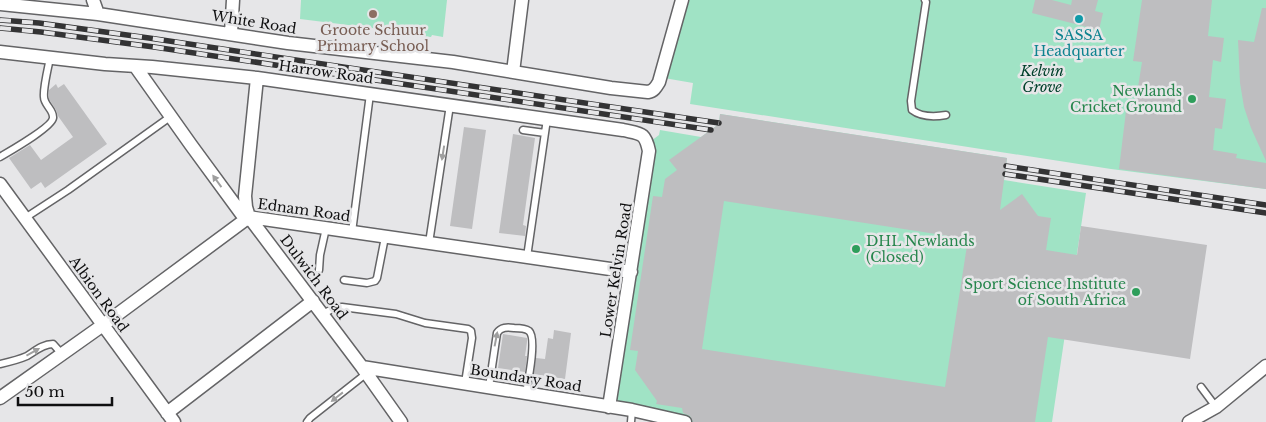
<svg xmlns="http://www.w3.org/2000/svg" width="1266" height="422" viewBox="0 0 1266 422" font-family="'Libre Baskerville',serif">
  <style>
    .green { fill: #a0e3c5 }
    .building { fill: #bebec0; fill-rule: evenodd }
    .lines { fill: none; stroke-linecap: round; stroke-linejoin: round }
    .lane-casing { stroke: #646466; stroke-width: 9 }
    .street-casing { stroke: #646466; stroke-width: 15 }
    .lane { stroke: #fff; stroke-width: 6 }
    .street { stroke: #fff; stroke-width: 12 }
    .rail-casing { stroke: #333334; stroke-width: 5.5 }
    .rail { stroke: #e6e6e8; stroke-width: 4; stroke-dasharray: 11; stroke-linecap: butt }
    .oneway { fill: #9f9f9f }
    .education-dot { fill: #8d6e63; stroke: #e6e6e8; stroke-width: 2 }
    .culture-dot { fill: #0f9aa8; stroke: #e6e6e8; stroke-width: 2 }
    .leisure-dot { fill: #2e9e5b; stroke: #e6e6e8; stroke-width: 2 }
    .labels { text-anchor: middle; dominant-baseline: central; stroke-width: 5; stroke-linejoin: round; paint-order: stroke }
    .street-label { font-size: 14px; fill: #0f0f10; stroke: #e6e6e8 }
    .education-label { font-size: 14px; fill: #785e54; stroke: #e6e6e8 }
    .culture-label { font-size: 14px; fill: #0d838f; stroke: #e6e6e8 }
    .park-label { font-size: 14px; font-style: italic; fill: #00402b; stroke: #e6e6e8 }
    .leisure-label { font-size: 14px; fill: #27864d; stroke: #e6e6e8; text-anchor: end }
  </style>
  <rect width="100%" height="100%" fill="#e6e6e8"/>
  <path class="green" d="M301 0H447L443 37 432 35 431 37 420 36V34L300 19Z
    M688 0H1266V189L1111 169 690 104 693 83 664 78Z
    M720 114 1007 158 1004 180 1086 193 1052 422H685L609 407 647 144 659 135 660 130 701 137 719 124Z"/>
  <path class="building" d="M1035 0H1052L1071 5 1072 0H1098L1095 11 1103 13 1099 30 1032 13Z
    M1142 0H1212L1208 36 1224 38 1221 62 1213 60 1209 97 1226 99 1222 129 1215 128 1213 150 1237 154 1236 158 1266 163V189L1119 169 1126 111 1134 112 1142 62 1133 61Z
    M1262 8H1266V161L1251 128 1244 107 1240 83 1238 40 1254 42Z
    M56 84 58 88 64 84 107 144 45 188 41 182 31 189 9 158 30 145 41 160 73 137 58 116 56 110 49 99V90Z
    M720 114 1007 158 1000 210 1022 194 1038 216 1051 218 1046 250 1077 255 1081 226 1207 245 1190 359 1048 337 1035 422H693L690 416 683 413 682 408 656 404 657 401 635 370 638 351 630 350 653 196 662 197 665 179 677 170 669 160 719 124ZM724 201 968 239 945 387 702 349Z
    M464 127 486 130 472 229 450 226Z
    M513 134 535 138 523 225 526 226 525 236 499 233Z
    M554 330 571 333 565 379 534 374 536 358 545 359 548 338 553 339Z
    M503 334 527 338V342L525 356H527L525 372 498 368Z"/>
  <g class="lines">
    <defs>
      <path id="lane" d="M925 0 926 2 911 101 912 110C921 117 934 117 946 115
        M523 130 545 133
        M0 157C10 151 52 127 53 118 54 110 44 105 44 97 43 88 48 68 50 58
        M25 218 68 190 170 117
        M352 232 370 94
        M429 243 450 105
        M527 257 547 119
        M319 270 320 255 326 228
        M344 280 367 283 375 281 377 278 385 237
        M323 314 334 308 342 307 396 314 425 323 468 329 471 331 472 338 465 383
        M0 364C9 362 18 360 27 356 35 351 43 344 53 344L62 354
        M489 387 497 333C501 327 507 327 514 328 519 328 525 328 529 331 537 338 528 382 526 393
        M1201 387 1216 407
        M307 422 310 418 367 373
        M631 422 632 410"/>
      <path id="street" d="M93 0 98 14
        M0 4 98 14 288 43 453 62 611 88 648 92C654 91 656 87 659 82L682 0
        M231 33 233 0
        M0 52 105 64 152 67 257 78 623 130C641 134 645 132 649 151L609 407
        M135 66 191 145 246 220
        M513 72 522 0
        M257 78 245 196 246 207 249 217 362 367 401 422
        M0 184 174 422
        M362 367 632 410 685 422
        M0 398 103 325 249 217 631 272
        M167 413 313 301
        M1189 422 1216 407 1266 366"/>
    </defs>
    <use href="#lane" class="lane-casing"/>
    <use href="#street" class="street-casing"/>
    <use href="#lane" class="lane"/>
    <use href="#street" class="street"/>
    <defs>
      <path id="rail" d="M0 20 39 23 149 38 719 123
        M0 28 41 32 154 47 711 130
        M1006 166 1266 205
        M1005 174 1266 213"/>
    </defs>
    <use href="#rail" class="rail-casing"/>
    <use href="#rail" class="rail"/>
  </g>
  <defs><path id="oneway-solid" d="M-6-.8H1V-3.2L6.5 0L1 3.2V.8H-6Z" transform="scale(1.25)"/></defs>
  <g class="oneway">
    <use href="#oneway-solid" transform="translate(443 153) rotate(99)"/>
    <use href="#oneway-solid" transform="translate(217 181) rotate(-126)"/>
    <use href="#oneway-solid" transform="translate(496 339) rotate(-79)"/>
    <use href="#oneway-solid" transform="translate(33 352) rotate(-29)"/>
    <use href="#oneway-solid" transform="translate(337 397) rotate(142)"/>
  </g>
  <circle class="education-dot" cx="373" cy="14" r="5"/>
  <circle class="culture-dot" cx="1079" cy="19" r="5"/>
  <g class="leisure-dot">
    <circle cx="1192" cy="99" r="5"/>
    <circle cx="856" cy="249" r="5"/>
    <circle cx="1136" cy="292" r="5"/>
  </g>
  <g class="labels">
    <g class="street-label">
      <text transform="translate(254 22) rotate(9)">White Road</text>
      <text transform="translate(326 72) rotate(8)">Harrow Road</text>
      <text transform="translate(304 210) rotate(8)">Ednam Road</text>
      <text transform="translate(616 270) rotate(-81)">Lower Kelvin Road</text>
      <text transform="translate(314 277) rotate(53)">Dulwich Road</text>
      <text transform="translate(99 294) rotate(54)">Albion Road</text>
      <text transform="translate(526 378) rotate(9)">Boundary Road</text>
    </g>
    <g class="education-label">
      <text x="373" y="30">Groote Schuur<tspan x="373" dy="16">Primary School</tspan></text>
    </g>
    <g class="culture-label">
      <text x="1079" y="35">SASSA<tspan x="1079" dy="16">Headquarter</tspan></text>
    </g>
    <g class="park-label">
      <text x="1042" y="71">Kelvin<tspan x="1042" dy="16">Grove</tspan></text>
    </g>
    <g class="leisure-label">
      <text x="1182" y="91">Newlands<tspan x="1182" dy="16">Cricket Ground</tspan></text>
      <text x="866" y="241" text-anchor="start">DHL Newlands<tspan x="866" dy="16">(Closed)</tspan></text>
      <text x="1126" y="284">Sport Science Institute<tspan x="1126" dy="16">of South Africa</tspan></text>
    </g>
  </g>
  <path d="M18 397v8h94v-8" fill="none" stroke="#0f0f10" stroke-width="2.5"/>
  <text x="25" y="397" font-size="15" fill="#0f0f10" stroke="#e6e6e8" stroke-width="4" paint-order="stroke">50 m</text>
</svg>
